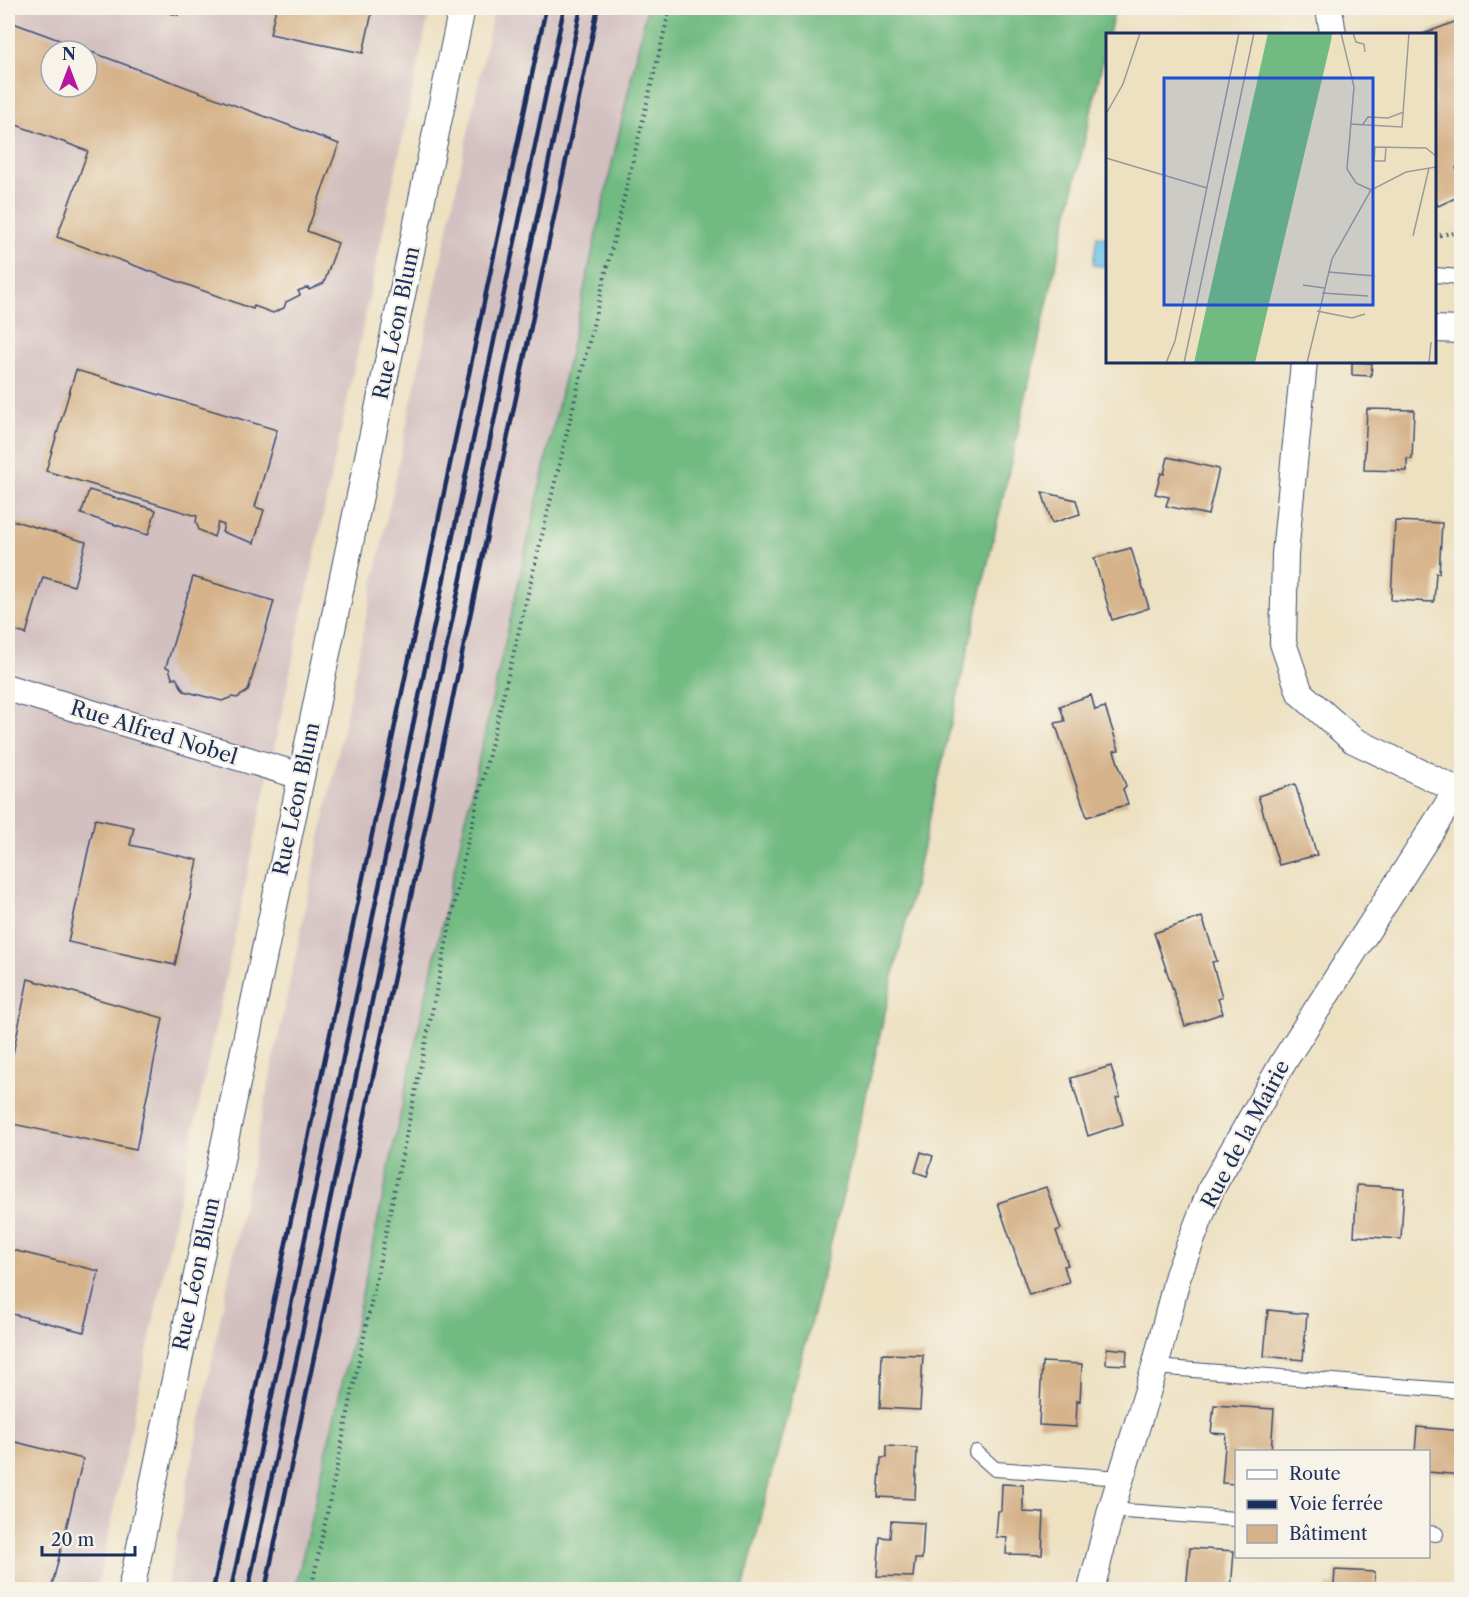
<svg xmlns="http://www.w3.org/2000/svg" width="1469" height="1597" viewBox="0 0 1469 1597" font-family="'Libre Caslon Text',serif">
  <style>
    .industrial { fill: #d2bfbf; fill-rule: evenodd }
    .forest { fill: #71ba81; stroke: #467470; stroke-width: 1.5 }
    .water { fill: #6cc4e9; stroke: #447aa4; stroke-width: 1.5 }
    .building { fill: #d5b289; fill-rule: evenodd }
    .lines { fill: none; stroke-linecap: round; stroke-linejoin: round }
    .service-casing { stroke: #3a4a6d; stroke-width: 16 }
    .minor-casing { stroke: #3a4a6d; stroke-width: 28 }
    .path { stroke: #3a4a6d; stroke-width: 4; stroke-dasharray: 1.5 4.5; stroke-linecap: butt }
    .service { stroke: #fff; stroke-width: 14 }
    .minor { stroke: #fff; stroke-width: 26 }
    .rail { stroke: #1b2f5e; stroke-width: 4.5 }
    .labels { text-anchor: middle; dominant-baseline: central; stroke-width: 4.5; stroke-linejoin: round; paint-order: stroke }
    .street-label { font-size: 21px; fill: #1b2f5e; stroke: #f7f3e8 }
    .inset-road { fill: none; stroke: #999a9a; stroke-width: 1.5 }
    .view { fill: #1d4ed8; fill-opacity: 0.15; stroke: #1d4ed8; stroke-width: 3 }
    .inset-edge { fill: none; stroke: #1b2f5e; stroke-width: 3 }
  </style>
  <rect width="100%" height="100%" fill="#f7f3e8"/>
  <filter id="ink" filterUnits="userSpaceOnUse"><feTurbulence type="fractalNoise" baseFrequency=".0167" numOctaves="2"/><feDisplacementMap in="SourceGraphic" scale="12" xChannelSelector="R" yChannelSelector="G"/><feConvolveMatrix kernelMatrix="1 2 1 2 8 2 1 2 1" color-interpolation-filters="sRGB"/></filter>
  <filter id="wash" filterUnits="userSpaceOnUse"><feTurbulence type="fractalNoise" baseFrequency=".008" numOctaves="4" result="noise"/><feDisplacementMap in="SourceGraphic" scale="24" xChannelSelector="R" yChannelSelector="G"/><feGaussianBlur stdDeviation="1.35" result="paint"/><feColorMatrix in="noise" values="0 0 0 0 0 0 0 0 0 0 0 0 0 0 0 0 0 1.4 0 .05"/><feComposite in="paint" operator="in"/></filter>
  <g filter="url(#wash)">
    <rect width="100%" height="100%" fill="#ede1c2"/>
    <path class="industrial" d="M8 8H430L97 1589 8 1590ZM51 51H87V87H51Z
      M494 8H647L357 1318 295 1589 166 1590 245 1196Z"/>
    <path class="forest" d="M647 8H1115L1109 34H1108L1107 42 846 1183 743 1589H295L357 1318 417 1036Z"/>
    <path class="water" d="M1097 236 1107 238V267L1093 265Z"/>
    <g id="blocks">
      <path class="building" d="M150 8H179L178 15Z
        M276 8H373L363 53 270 34Z
        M1462 19V165L1456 168 1462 180V195L1438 206 1434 198V34H1423Z
        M8 21 339 144 307 231 338 243 324 283 309 290 308 287 298 291 300 295 286 302 284 308 273 313 254 306 253 309 57 237 88 151 8 122ZM51 51H87V87H51Z
        M1352 362 1372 363 1371 376 1352 375Z
        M76 370 277 430 255 507 264 510 254 543 222 532 224 525 218 523 214 537 199 530 196 522 197 516 46 471Z
        M1367 409 1414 410 1412 459H1407V471L1364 470Z
        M1168 457 1219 469 1208 515 1166 506 1169 497 1155 494 1161 473 1164 474Z
        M89 490 156 510 148 535 81 514Z
        M1042 492 1076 500 1080 514 1052 523Z
        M8 519 86 542 74 586 43 577 26 634 8 629Z
        M1395 521 1442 523 1439 573H1436L1434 602 1391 600Z
        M1131 548 1149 608 1112 620 1094 558Z
        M193 577 274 601 248 691 237 698 232 697 222 701 184 691 176 678H172L169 668 166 667Z
        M1091 695 1095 710 1105 707 1119 750 1114 751 1126 786 1123 789 1128 804 1087 817 1055 723 1065 721 1060 706Z
        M1295 784 1317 855 1279 865 1258 796Z
        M95 819 134 827 130 845 198 860 175 965 68 942Z
        M1202 917 1217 961 1212 962 1222 997 1218 999 1223 1013 1185 1026 1154 933Z
        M28 979 163 1018 136 1150 8 1123V1079Z
        M1111 1066 1120 1097 1116 1098 1123 1124 1088 1136 1071 1078Z
        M921 1152 933 1156 927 1176 915 1172Z
        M1357 1185 1404 1188 1401 1239 1354 1236Z
        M1046 1187 1061 1229 1056 1231 1068 1265 1064 1266 1069 1282 1029 1295 998 1203Z
        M8 1249 99 1271 84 1332 8 1313Z
        M1268 1310 1307 1314 1303 1360 1264 1356Z
        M1107 1348 1127 1350 1126 1365 1106 1364Z
        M882 1354 923 1355 920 1410 880 1408Z
        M1042 1362 1082 1364 1080 1401 1077 1400 1076 1427 1039 1425Z
        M1214 1405 1274 1409 1271 1452H1236V1484L1222 1483 1226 1434 1211 1433Z
        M1417 1427 1462 1431V1475L1428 1472V1452H1415Z
        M8 1440 83 1459 51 1590H32L8 1584Z
        M886 1446 917 1448 915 1499 878 1497 881 1458H886Z
        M1002 1484 1023 1485V1512L1044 1513 1042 1555 1006 1554 1007 1538 996 1537 998 1511H1001Z
        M891 1521 924 1523 922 1559H915L913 1577 877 1576 880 1537 890 1538Z
        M1190 1548 1234 1551 1231 1590H1186Z
        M1335 1570 1375 1572 1374 1590H1326V1585H1334Z"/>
    </g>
  </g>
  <g filter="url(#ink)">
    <use href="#blocks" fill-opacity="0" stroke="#3a4a6d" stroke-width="1.5"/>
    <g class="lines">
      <defs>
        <path id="service" d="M1434 275 1462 277
          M1155 1367 1462 1391
          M976 1452 995 1469 1122 1478
          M1111 1510 1236 1519
          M1428 1533 1436 1534"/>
        <path id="minor" d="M1329 8 1333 34
          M1434 329 1462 330
          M1304 362 1285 554 1283 643 1300 693 1353 740 1457 790
          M8 688 301 776
          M131 1590 462 8
          M1091 1590 1111 1510 1155 1367 1178 1275 1211 1189 1284 1061 1457 790 1462 787"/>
      </defs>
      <use href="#service" class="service-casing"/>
      <use href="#minor" class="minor-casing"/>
      <path class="path" d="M1434 236 1462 232
        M311 1590 466 849 670 8"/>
      <use href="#service" class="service"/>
      <use href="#minor" class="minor"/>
      <path class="rail" d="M213 1590 546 8
        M231 1590 564 8
        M248 1590 581 8
        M265 1590 598 8"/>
    </g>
  </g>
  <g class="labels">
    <g class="street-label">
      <text transform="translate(396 323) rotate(-78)">Rue Léon Blum</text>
      <text transform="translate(154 732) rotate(17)">Rue Alfred Nobel</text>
      <text transform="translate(296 799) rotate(-78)">Rue Léon Blum</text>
      <text transform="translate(1245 1134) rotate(-62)">Rue de la Mairie</text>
      <text transform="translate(196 1274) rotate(-78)">Rue Léon Blum</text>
    </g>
  </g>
  <g transform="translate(1106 33)">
    <rect width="330" height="330" fill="#ede1c2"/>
    <path d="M162 0H226L225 8 149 330H88Z" fill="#71ba81"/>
    <path class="inset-road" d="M235 0 248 54 241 136 250 150 265 157M247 0 250 9 258 11 259 19M330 54V74M0 81 17 51 34 0M244 91 296 94 303 0M257 91 262 84 282 85 298 79M280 114 279 128H268L269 114 320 115 330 123M0 125 101 155M307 203 323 135M222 239 269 243M197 252 218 255M216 260 262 263M211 278 246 285 259 281M60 330 69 308 133 0M78 330 148 0M201 330 226 226 265 157 300 139 330 134M323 330 325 309"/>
    <path class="view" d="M58 45H267V272H58Z"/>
    <rect width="330" height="330" class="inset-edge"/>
  </g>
  <rect width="1469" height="1597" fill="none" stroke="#f7f3e8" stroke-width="30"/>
  <rect x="1235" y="1450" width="195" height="108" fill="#f7f3e8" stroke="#9fa5b1" stroke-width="1.5"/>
  <rect x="1247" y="1470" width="30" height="9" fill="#ffffff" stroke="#9fa5b1" stroke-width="1.5"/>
  <text x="1289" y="1480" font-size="18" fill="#1b2f5e">Route</text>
  <rect x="1247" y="1500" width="30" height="9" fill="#1b2f5e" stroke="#9fa5b1" stroke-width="1.5"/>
  <text x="1289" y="1510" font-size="18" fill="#1b2f5e">Voie ferrée</text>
  <rect x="1247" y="1525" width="30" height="18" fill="#d5b289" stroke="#9fa5b1" stroke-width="1.5"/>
  <text x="1289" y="1540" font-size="18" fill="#1b2f5e">Bâtiment</text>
  <g transform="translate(69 69)"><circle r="28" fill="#f7f3e8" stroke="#9fa5b1" stroke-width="1.5"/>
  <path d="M0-4.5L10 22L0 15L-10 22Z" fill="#b5179e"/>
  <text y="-9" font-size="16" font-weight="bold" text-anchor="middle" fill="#1b2f5e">N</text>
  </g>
  <path d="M42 1546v9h93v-9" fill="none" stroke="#1b2f5e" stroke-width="3"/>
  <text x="51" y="1546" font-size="18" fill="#1b2f5e" stroke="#f7f3e8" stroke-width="4.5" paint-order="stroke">20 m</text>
</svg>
